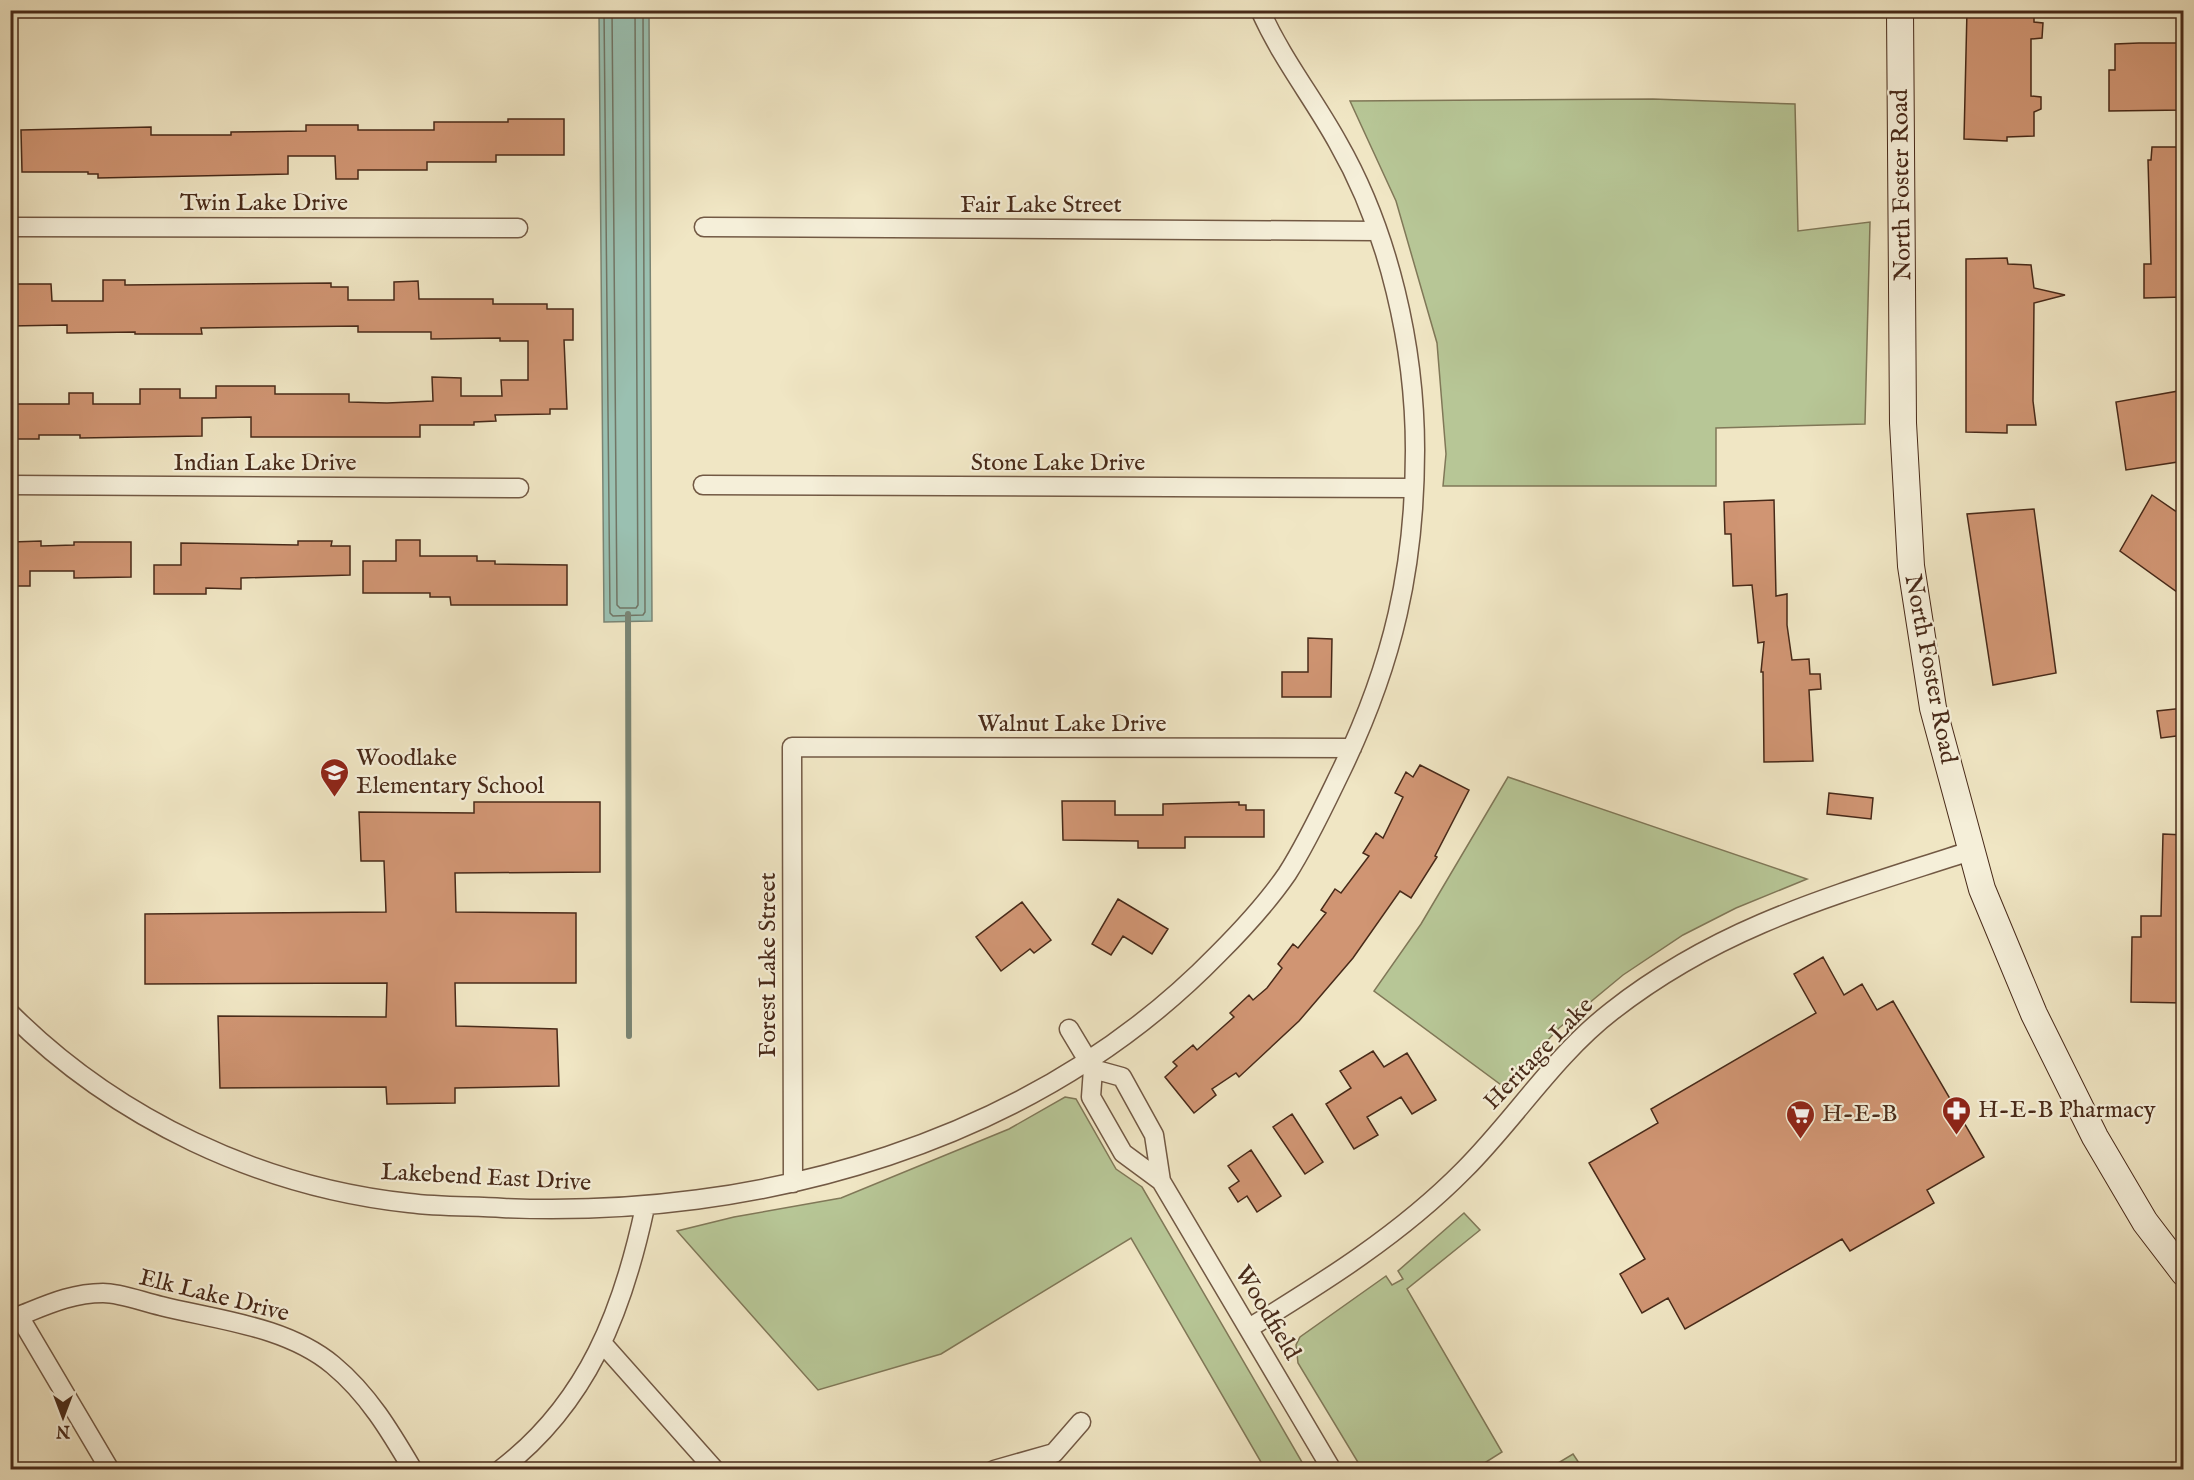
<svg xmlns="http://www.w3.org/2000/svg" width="2194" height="1480" viewBox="0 0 2194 1480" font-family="'IM FELL English',serif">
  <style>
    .green { fill: #b7c696; stroke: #807858; stroke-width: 1.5 }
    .water { fill: #9ac0b1; stroke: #798474; stroke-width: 1.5 }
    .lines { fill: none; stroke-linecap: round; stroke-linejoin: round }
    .shore { stroke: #717565; stroke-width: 1.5 }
    .stream { stroke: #798474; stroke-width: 6 }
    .building { fill: #d09573; stroke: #482a19; stroke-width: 1.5 }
    .minor-casing { stroke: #725944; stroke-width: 21 }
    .secondary-casing { stroke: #482a19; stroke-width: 28 }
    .minor { stroke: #f5efd9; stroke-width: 18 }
    .secondary { stroke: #f5efd9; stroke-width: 26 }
    .labels { text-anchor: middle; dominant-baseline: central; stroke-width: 4.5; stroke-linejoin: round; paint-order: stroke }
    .street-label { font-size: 24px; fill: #482a19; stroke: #f5efd9 }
    .poi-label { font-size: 24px; fill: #482a19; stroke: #f5efd9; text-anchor: start }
  </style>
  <rect width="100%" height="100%" fill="#f0e6c4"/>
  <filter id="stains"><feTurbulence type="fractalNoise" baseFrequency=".00333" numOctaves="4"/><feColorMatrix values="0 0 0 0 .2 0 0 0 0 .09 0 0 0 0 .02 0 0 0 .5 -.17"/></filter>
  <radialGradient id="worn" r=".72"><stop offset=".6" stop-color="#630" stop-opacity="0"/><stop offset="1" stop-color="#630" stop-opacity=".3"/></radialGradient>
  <path class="green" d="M1653 99 1795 104 1798 231 1870 222 1865 424 1716 428V486H1443L1446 454 1437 343 1396 201 1350 101Z
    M1508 777 1807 879 1736 908 1683 935 1623 975 1559 1028 1504 1087 1374 991 1421 924Z
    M1065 1097 1076 1099 1116 1169 1142 1187 1306 1469H1265L1131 1238 941 1354 818 1390 677 1231 734 1217 841 1198 1009 1129Z
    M1464 1213 1480 1230 1407 1289 1502 1452 1475 1469H1362L1298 1363 1296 1345 1300 1337 1386 1276 1392 1285 1403 1279 1398 1271Z
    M1573 1454 1583 1469H1548Z"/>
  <path class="water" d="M599 11H649L652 621 604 622Z"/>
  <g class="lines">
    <path class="shore" d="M604 10 610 613 613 616 643 615 645 612 643 10
      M612 10 617 605 620 608H636L638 605 635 10"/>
    <path class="stream" d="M628 614 629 1036"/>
  </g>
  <path class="building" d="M1967 10H2034V22L2043 23 2042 38 2031 39V96L2041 97V109L2034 112V136L2007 137V141L1964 139Z
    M2139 43H2184V110L2109 111V70H2115V44Z
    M508 119H564V155H496V162H427V170H358V179H336L335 156H288V174L98 178V174H88V172H22L21 130 151 127V135H231V132L306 131V125H358V130H434V122H508Z
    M2152 147H2184V297L2144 298V264H2151L2148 160H2151Z
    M2007 258 2008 264 2031 265 2034 288 2065 295 2034 303 2033 401 2036 425H2007V433L1966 432V259Z
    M103 280H125V285L331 283V287H348V300H394V282L418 281 419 299H493V304H547V309H573V340H564L567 409H550V414L495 415 496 421 474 422V425H420V437H251V417L202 418V436L80 438V435H39V439H10V404H69V393H93V404H140V389H180V398H216V386H275V394H349V402L387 403 433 401 432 377 461 378V396H502L501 380H528V341H500V338L431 339V332H358V326L201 328 202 334H135V332L67 333V325L10 326V284H51L52 301H103Z
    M2184 390V461L2126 470 2116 402Z
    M2152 495 2184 517V597L2120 551Z
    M1774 500 1776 596 1787 594V625L1792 660 1809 659 1810 674H1820L1821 689 1809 690 1813 761 1764 762 1763 672H1761L1764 642 1758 643 1752 585 1733 586 1731 534H1725L1724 502Z
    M2034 509 2056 673 1993 685 1967 514Z
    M396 540H420V556H477V561H495V564L567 565V605H451L450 597H430V593H363V561H396Z
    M41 541V546L74 545V542H131V577L74 578V571H30V586H10L12 542Z
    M298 541H332L331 546H350V575L241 578V589L206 588V594H154V565H181V543L298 545Z
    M1308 638 1332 639 1331 697H1282V672H1308Z
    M2184 708V735L2161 738 2157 711Z
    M1420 765 1469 790 1435 856 1437 857 1411 898 1400 891 1353 958 1299 1021 1239 1077 1236 1073 1212 1089 1216 1095 1194 1113 1165 1077 1177 1066 1173 1062 1193 1045 1197 1050 1234 1017 1230 1013 1249 995 1253 1000 1267 988 1282 968 1278 964 1293 944 1298 948 1326 913 1321 910 1335 889 1341 893 1369 856 1363 853 1376 833 1383 838 1403 797 1395 793 1406 772 1413 777Z
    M1829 793 1873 798 1871 819 1827 814Z
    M1062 801H1115V815H1163V804L1239 802V805H1246V810H1264V837H1185V848H1138V841L1063 840Z
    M474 802H600V872L455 873 456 912 576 913V983H455L456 1026 557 1029 559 1086 455 1088V1103L387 1104 386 1087 220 1088 218 1016 386 1017 387 983 145 984V914L386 912 384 861H361L359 812 474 813Z
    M2163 834 2184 835V1003L2131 1002 2132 937H2141V916H2161Z
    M1118 899 1168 929 1152 954 1123 936 1111 955 1092 944Z
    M1022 902 1051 940 1034 953 1030 949 1001 971 976 937Z
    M1823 957 1844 995 1862 984 1877 1010 1893 1001 1984 1157 1927 1190 1934 1203 1850 1251 1842 1239 1685 1329 1668 1298 1642 1313 1620 1274 1645 1259 1589 1163 1658 1123 1651 1109 1816 1013 1794 974Z
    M1373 1051 1384 1067 1407 1053 1436 1100 1412 1114 1401 1097 1367 1117 1378 1135 1354 1149 1326 1104 1351 1088 1340 1071Z
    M1292 1114 1323 1162 1305 1174 1273 1127Z
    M1251 1150 1281 1196 1257 1212 1247 1196 1238 1202 1229 1188 1239 1181 1228 1166Z"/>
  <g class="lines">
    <defs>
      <path id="minor" d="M10 227 518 228
        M704 227 1377 231
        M10 485 519 488
        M703 485 1414 488
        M10 1013C116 1119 260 1187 409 1203 440 1207 472 1206 503 1208 760 1219 1034 1143 1218 954 1242 930 1267 903 1287 874 1308 841 1325 804 1342 769 1393 663 1415 568 1415 450 1415 347 1389 232 1338 143 1312 96 1283 61 1260 10
        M1069 1029 1093 1069
        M1093 1069 1122 1077 1154 1135 1161 1181 1332 1470
        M1093 1069 1091 1097 1123 1153 1161 1181
        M793 1183 792 747 1352 748
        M1249 1328C1324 1282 1401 1234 1464 1170 1515 1119 1554 1056 1612 1011 1723 924 1839 894 1970 851
        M603 1344 715 1470
        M110 1470 19 1316C47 1305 72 1293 103 1293 121 1293 143 1302 161 1306 217 1320 286 1326 333 1365 368 1394 390 1431 413 1470
        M500 1470C588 1403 623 1310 645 1207
        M994 1470 1054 1453 1081 1422"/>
      <path id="secondary" d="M1900 10 1903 423 1911 566 1933 708 1982 889 2034 1014 2095 1137 2145 1222 2184 1273"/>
    </defs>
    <use href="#minor" class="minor-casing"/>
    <use href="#secondary" class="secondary-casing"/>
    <use href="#minor" class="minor"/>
    <use href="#secondary" class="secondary"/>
  </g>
  <defs>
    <symbol id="school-pin" viewBox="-11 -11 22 30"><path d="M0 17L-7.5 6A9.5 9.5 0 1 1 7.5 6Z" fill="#8f2418" stroke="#f5efd9"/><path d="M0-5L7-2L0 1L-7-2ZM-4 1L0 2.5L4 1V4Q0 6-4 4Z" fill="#fff"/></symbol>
    <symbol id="pharmacy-pin" viewBox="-11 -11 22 30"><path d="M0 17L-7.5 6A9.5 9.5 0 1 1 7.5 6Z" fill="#8f2418" stroke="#f5efd9"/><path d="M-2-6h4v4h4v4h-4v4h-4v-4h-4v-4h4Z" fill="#fff"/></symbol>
    <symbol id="supermarket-pin" viewBox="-11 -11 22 30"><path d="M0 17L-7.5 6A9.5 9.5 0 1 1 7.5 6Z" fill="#8f2418" stroke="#f5efd9"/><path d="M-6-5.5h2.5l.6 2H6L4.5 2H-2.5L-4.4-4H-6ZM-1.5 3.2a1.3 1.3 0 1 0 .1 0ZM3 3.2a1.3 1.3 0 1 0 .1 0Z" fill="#fff"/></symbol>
  </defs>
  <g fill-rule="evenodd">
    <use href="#school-pin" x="318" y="756" width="33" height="45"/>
    <use href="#pharmacy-pin" x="1940" y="1094" width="33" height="45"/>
    <use href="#supermarket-pin" x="1784" y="1098" width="33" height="45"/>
  </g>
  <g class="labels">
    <g class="street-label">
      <text transform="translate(1902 185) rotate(-91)">North Foster Road</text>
      <text x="264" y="203">Twin Lake Drive</text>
      <text x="1041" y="205">Fair Lake Street</text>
      <text x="265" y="463">Indian Lake Drive</text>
      <text x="1058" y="463">Stone Lake Drive</text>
      <text transform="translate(1930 669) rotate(79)">North Foster Road</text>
      <text x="1072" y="724">Walnut Lake Drive</text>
      <text transform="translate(768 965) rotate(-90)">Forest Lake Street</text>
      <text transform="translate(1539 1054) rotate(-46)">Heritage Lake</text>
      <text transform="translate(486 1178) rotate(3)">Lakebend East Drive</text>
      <text transform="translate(214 1296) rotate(14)">Elk Lake Drive</text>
      <text transform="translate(1267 1313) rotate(59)">Woodfield</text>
    </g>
    <g class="poi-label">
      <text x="356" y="758">Woodlake<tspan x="356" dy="28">Elementary School</tspan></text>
      <text x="1978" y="1110">H-E-B Pharmacy</text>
      <text x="1822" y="1114">H-E-B</text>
    </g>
  </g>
  <rect width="2194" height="1480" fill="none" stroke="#f0e6c4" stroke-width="36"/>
  <rect x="12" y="12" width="2170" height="1456" fill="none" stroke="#482a19" stroke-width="3"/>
  <rect x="18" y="18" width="2158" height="1444" fill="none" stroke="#482a19" stroke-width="1.5"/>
  <g transform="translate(63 1417) rotate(180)" stroke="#f5efd9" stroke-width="4.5" paint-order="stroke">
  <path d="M0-4.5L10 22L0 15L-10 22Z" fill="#482a19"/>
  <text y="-9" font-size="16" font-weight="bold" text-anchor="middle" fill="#482a19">N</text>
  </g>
  <rect width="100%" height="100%" filter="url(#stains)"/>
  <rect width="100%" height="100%" fill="url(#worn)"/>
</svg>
